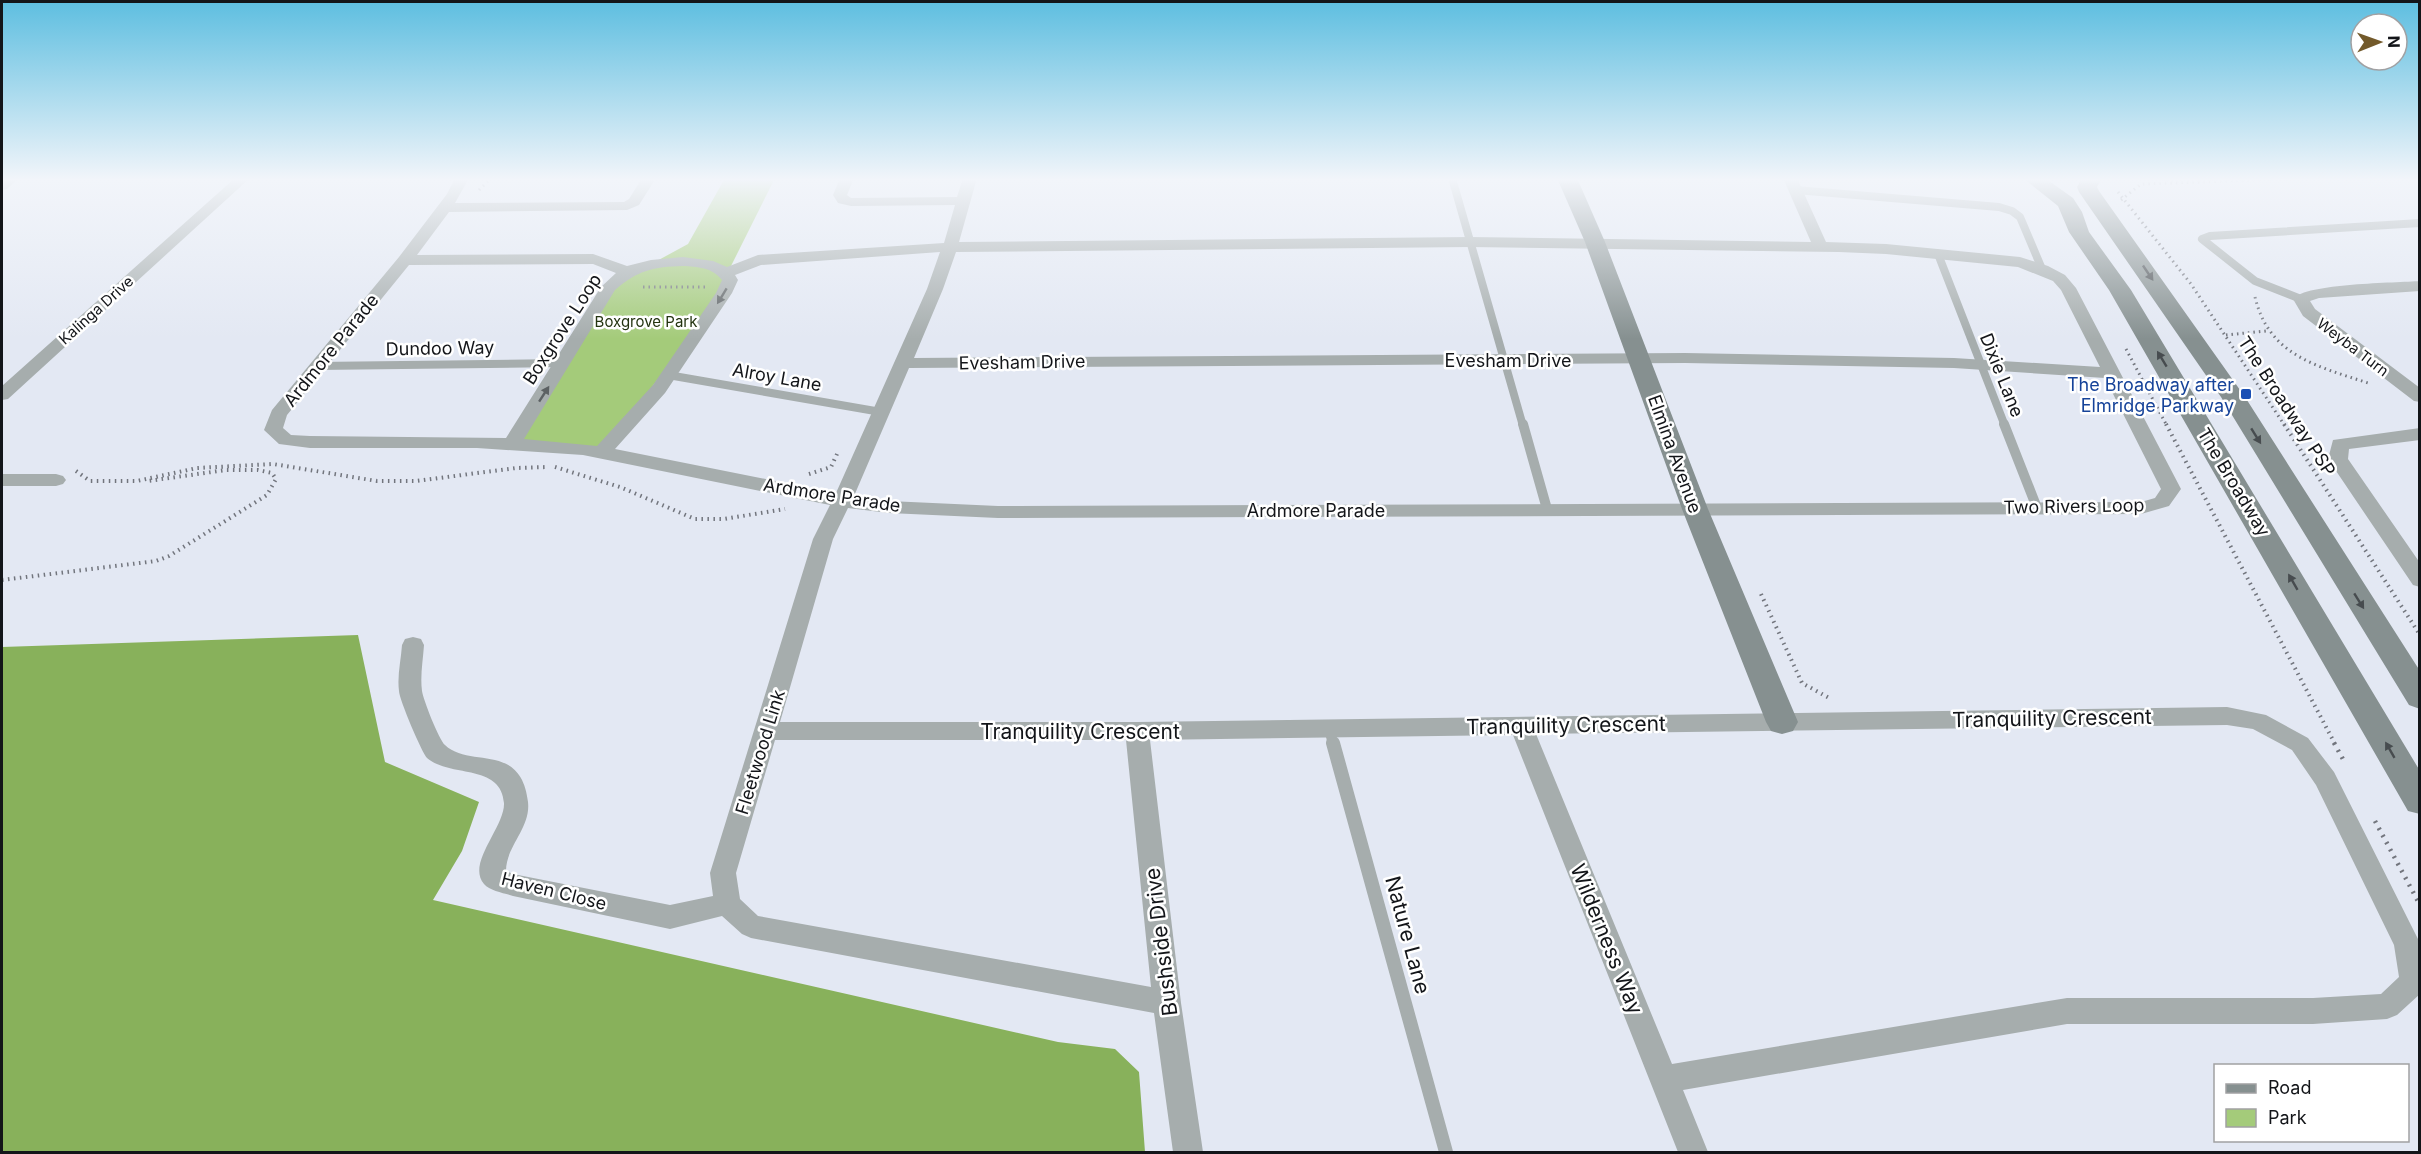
<svg xmlns="http://www.w3.org/2000/svg" width="2421" height="1154" viewBox="0 0 2421 1154" font-family="Inter,sans-serif">
  <style>
    .green { fill: #a4cb7a }
    .forest { fill: #88b15b }
    .lines { fill: none; stroke-linecap: round; stroke-linejoin: round }
    .path-far2 { stroke: #72757d; stroke-width: 3; stroke-dasharray: 1.5 4; stroke-linecap: butt }
    .path-far1 { stroke: #72757d; stroke-width: 4; stroke-dasharray: 1.5 4.5; stroke-linecap: butt }
    .path { stroke: #72757d; stroke-width: 4.5; stroke-dasharray: 2 6; stroke-linecap: butt }
    .lane-far2 { stroke: #a6adad; stroke-width: 8 }
    .lane-far1 { stroke: #a6adad; stroke-width: 10 }
    .lane { stroke: #a6adad; stroke-width: 14 }
    .street { fill: #a6adad; fill-rule: evenodd }
    .secondary { fill: #869090; fill-rule: evenodd }
    .oneway { fill: #474c4f }
    .oneway2 { fill: #5c6163 }
    .transit-dot { fill: #1a4fb4; stroke: #fff; stroke-width: 2 }
    .labels { text-anchor: middle; dominant-baseline: central; stroke-width: 5; stroke-linejoin: round; paint-order: stroke }
    .far-street-label { font-size: 15px; fill: #131519; stroke: #fff }
    .far-park-label { font-size: 15px; fill: #243411; stroke: #fff }
    .street-label { font-size: 18px; fill: #131519; stroke: #fff }
    .transit-label { font-size: 18px; fill: #164399; stroke: #fff; text-anchor: end }
    .near-street-label { font-size: 21px; fill: #131519; stroke: #fff }
  </style>
  <rect width="100%" height="100%" fill="#e3e8f3"/>
  <path class="green" d="M725 178H775L728 272 724 293 602 452 512 443 609 287 688 244Z"/>
  <path class="forest" d="M358 635 385 762 479 802 462 851 433 900 1058 1042 1115 1049 1139 1072 1145 1152H2V647Z"/>
  <g class="lines">
    <path class="path-far2" d="M2156 178 2173 181
      M479 190 491 178
      M2118 192 2191 284 2285 426
      M2121 200 2141 184 2313 178
      M643 287H707
      M2255 297C2269 356 2317 366 2368 383
      M2226 335 2266 331
      M2126 349 2167 426"/>
    <path class="path-far1" d="M2166 424 2335 744
      M2284 424 2420 635
      M555 467 620 487 695 519H724L785 509
      M76 471 90 481H137L197 468 273 464 377 481H416L516 468 547 467
      M809 474 831 467 837 454
      M2 580 156 561 169 556 267 495 276 479 272 473 258 470H226L148 481
      M1761 594 1802 683 1831 699"/>
    <path class="path" d="M2334 743 2344 761
      M2375 821 2420 905"/>
    <path class="lane-far2" d="M1452 178 1523 426
      M1796 190 1999 207 2012 211 2020 217 2042 269
      M1938 254 2005 426
      M2301 299 2255 281 2202 239 2210 236 2420 223
      M316 366 563 363
      M668 375 881 412"/>
    <path class="lane-far1" d="M1523 424 1547 509
      M2004 424 2037 508
      M1329 729 1333 744"/>
    <path class="lane" d="M1333 743 1446 1152"/>
    <path class="street" d="M3 178H19L7 189 2 190Z
      M235 178H250L8 399 2 400V386Z
      M455 178H469L455 203 624 202 629 199 642 178H656L639 205 627 210 449 212 417 255 593 254 627 266 651 260 683 257 713 261 727 267 758 255 944 243 955 205 851 206 838 203 833 195 840 178H854L847 195 851 198 957 197 963 178H977L959 242 1470 237 1811 242 1783 178H1797L1826 242 1886 244 2020 257 2048 266 2065 275 2076 288 2181 489 2169 506 2141 514 998 518 889 513 848 508 833 539 780 722H1137L2227 707 2266 715 2308 738 2334 772 2420 943V994L2397 1015 2387 1019 2313 1024H2067L1683 1090 1708 1152H1678L1513 735 1150 740 1181 1003 1203 1152H1173L1154 1013 751 938 742 934 722 916 670 929 513 896C504 893 490 891 484 884 466 863 505 827 504 803 501 763 450 778 427 758 422 753 399 699 399 691 397 676 401 660 402 645L405 639 413 637 421 639 424 645C423 660 420 676 422 691 423 699 439 740 445 745 470 769 521 741 528 802 531 828 506 846 506 871L513 874 670 905 713 896 710 873 813 539 830 505 583 455 477 448H310L279 444 264 430 272 410 399 257 447 194ZM1470 247 1839 252 1886 254 2018 267 2053 281 2061 290 2100 367 1954 358 1685 353 914 358 943 289 956 252ZM940 252 927 289 836 493 615 449 665 393 732 293 738 280 735 275 761 265ZM593 264 616 273 601 287 506 438 310 436 291 435 283 428 287 415 409 265ZM683 266C697 267 712 267 722 280L716 293 653 385 597 446 524 439 615 290C638 270 653 267 683 266ZM1685 363 1954 368 2105 378 2161 489 2155 498 2141 502 998 506 889 501 854 496 909 368ZM2227 725 2253 729 2292 750 2316 785 2394 945 2399 977 2381 994 2313 998H2067L1672 1064 1536 734ZM775 740H1126L1151 987 758 916 740 899 736 873Z
      M2420 281V291L2319 298 2310 301 2315 309 2420 388V402L2414 401 2303 316 2293 299C2306 283 2396 283 2420 281Z
      M2420 428V440L2349 449 2348 459 2420 563V587L2413 585 2328 459 2333 440Z
      M2 474H56L63 476 66 480 63 484 56 486H2Z"/>
    <path class="secondary" d="M1557 178H1577L1605 242 1708 509 1798 722 1793 731 1782 734 1771 731 1766 722 1682 509 1585 242Z
      M2023 178H2045L2073 198 2082 212 2089 232 2131 290 2420 771V814L2408 811 2109 290 2069 232 2058 206Z
      M2082 178H2102L2097 187 2099 191 2245 397 2420 671V709L2409 705 2221 397 2079 192 2077 187Z"/>
  </g>
  <defs><path id="oneway-solid" d="M-6-.8H1V-3.2L6.5 0L1 3.2V.8H-6Z" transform="scale(1.5)"/></defs>
  <g class="oneway">
    <use href="#oneway-solid" transform="translate(2148 273) rotate(56)"/>
    <use href="#oneway-solid" transform="translate(2162 359) rotate(-121)"/>
    <use href="#oneway-solid" transform="translate(2256 436) rotate(58)"/>
    <use href="#oneway-solid" transform="translate(2293 582) rotate(-120)"/>
    <use href="#oneway-solid" transform="translate(2359 601) rotate(58)"/>
    <use href="#oneway-solid" transform="translate(2390 750) rotate(-120)"/>
  </g>
  <g class="oneway2">
    <use href="#oneway-solid" transform="translate(722 296) rotate(121)"/>
    <use href="#oneway-solid" transform="translate(544 394) rotate(-57)"/>
  </g>
  <linearGradient id="sky" x2="0" y2="1"><stop stop-color="#5dbee0"/><stop offset="0.53" stop-color="#f2f5fa"/><stop offset="1" stop-color="#f2f5fa" stop-opacity="0"/></linearGradient>
  <rect width="2421" height="339" fill="url(#sky)"/>
  <rect class="transit-dot" x="2240" y="388" width="12" height="12" rx="3"/>
  <g class="labels">
    <g class="far-street-label">
      <text transform="translate(96 310) rotate(-42)">Kalinga Drive</text>
      <text transform="translate(2353 347) rotate(37)">Weyba Turn</text>
    </g>
    <g class="far-park-label">
      <text x="646" y="321">Boxgrove Park</text>
    </g>
    <g class="street-label">
      <text transform="translate(562 329) rotate(-57)">Boxgrove Loop</text>
      <text transform="translate(440 348) rotate(-1)">Dundoo Way</text>
      <text transform="translate(331 350) rotate(-51)">Ardmore Parade</text>
      <text x="1508" y="360">Evesham Drive</text>
      <text transform="translate(1022 362) rotate(-1)">Evesham Drive</text>
      <text transform="translate(2002 375) rotate(68)">Dixie Lane</text>
      <text transform="translate(777 377) rotate(10)">Alroy Lane</text>
      <text transform="translate(2287 406) rotate(57)">The Broadway PSP</text>
      <text transform="translate(1675 454) rotate(70)">Elmina Avenue</text>
      <text transform="translate(2234 482) rotate(59)">The Broadway</text>
      <text transform="translate(832 495) rotate(9)">Ardmore Parade</text>
      <text transform="translate(2074 506) rotate(-1)">Two Rivers Loop</text>
      <text x="1316" y="510">Ardmore Parade</text>
      <text transform="translate(760 752) rotate(-73)">Fleetwood Link</text>
      <text transform="translate(554 891) rotate(14)">Haven Close</text>
    </g>
    <g class="transit-label">
      <text x="2234" y="384">The Broadway after<tspan x="2234" dy="21">Elmridge Parkway</tspan></text>
    </g>
    <g class="near-street-label">
      <text transform="translate(2052 718) rotate(-1)">Tranquility Crescent</text>
      <text transform="translate(1566 725) rotate(-1)">Tranquility Crescent</text>
      <text x="1080" y="731">Tranquility Crescent</text>
      <text transform="translate(1408 935) rotate(75)">Nature Lane</text>
      <text transform="translate(1607 939) rotate(68)">Wilderness Way</text>
      <text transform="translate(1161 942) rotate(-97)">Bushside Drive</text>
    </g>
  </g>
  <rect width="2421" height="1154" fill="none" stroke="#131519" stroke-width="6"/>
  <rect x="2214" y="1064" width="195" height="78" fill="#ffffff" stroke="#a1a1a3" stroke-width="1.5"/>
  <rect x="2226" y="1084" width="30" height="9" fill="#869090" stroke="#a1a1a3" stroke-width="1.5"/>
  <text x="2268" y="1094" font-size="18" fill="#131519">Road</text>
  <rect x="2226" y="1109" width="30" height="18" fill="#a4cb7a" stroke="#a1a1a3" stroke-width="1.5"/>
  <text x="2268" y="1124" font-size="18" fill="#131519">Park</text>
  <g transform="translate(2379 42) rotate(89)"><circle r="28" fill="#ffffff" stroke="#a1a1a3" stroke-width="1.5"/>
  <path d="M0-4.5L10 22L0 15L-10 22Z" fill="#735a2b"/>
  <text y="-9" font-size="16" font-weight="bold" text-anchor="middle" fill="#131519">N</text>
  </g>
</svg>
